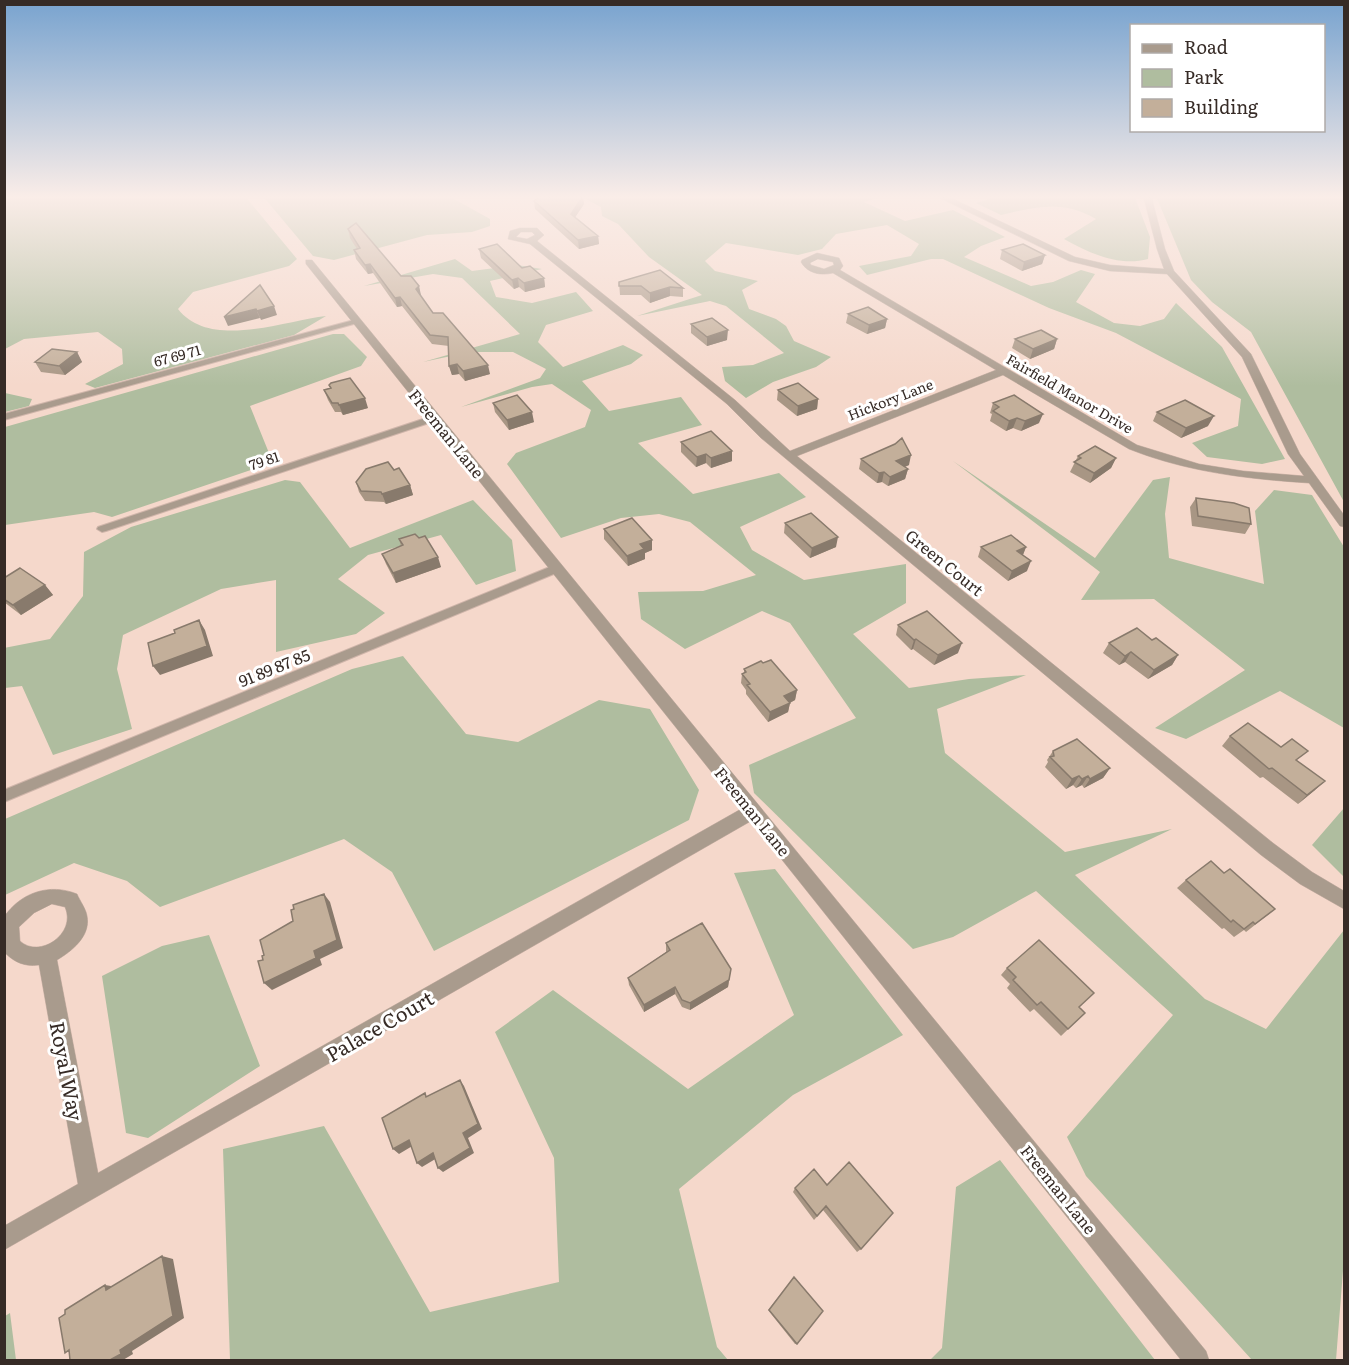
<svg xmlns="http://www.w3.org/2000/svg" width="1349" height="1365" viewBox="0 0 1349 1365" font-family="Literata,serif">
  <style>
    .green { fill: #afbd9f }
    .lines { fill: none; stroke-linecap: round; stroke-linejoin: round }
    .lane-casing { stroke: #cfb5aa; stroke-width: 2 }
    .street-casing { stroke: #cfb5aa; stroke-width: 1 }
    .lane { fill: #a99b8d; fill-rule: evenodd }
    .street { fill: #a99b8d; fill-rule: evenodd }
    .wall { fill: #a89684 }
    .shaded-wall { fill: #887a6c }
    .building { fill: #c3af9a; stroke: #887a6c; stroke-width: 1.5 }
    .labels { text-anchor: middle; dominant-baseline: central; stroke-width: 6; stroke-linejoin: round; paint-order: stroke }
    .far-street-label { font-size: 14px; fill: #362b26; stroke: #fff }
    .street-label { font-size: 16px; fill: #362b26; stroke: #fff }
    .near-street-label { font-size: 20px; fill: #362b26; stroke: #fff }
  </style>
  <rect width="100%" height="100%" fill="#f5d8cb"/>
  <path class="green" d="M23 195H244L297 259 289 266 193 292 178 309C210 350 283 321 326 316L294 335 95 388 85 384 123 364 122 349 98 332 24 339 5 349V199Z
    M262 195H447L490 219V226L472 232 427 235 334 260 313 256Z
    M578 195H887L864 202 905 221 953 210 1005 237 981 246 964 257 1031 286 1053 282 1081 270 1095 274 1076 302 1114 323 1140 326 1164 319 1176 303 1222 347 1285 459 1262 464 1207 457 1192 443 1238 426 1241 399 1116 333 1049 308 943 259H931L867 275 859 266 911 256 919 244 887 225 836 234 822 249 798 255 726 243 705 261 715 271 758 281 742 290 749 309 776 319 786 326 794 341 831 357 816 367 773 382 746 398 725 381 722 367 753 365 784 353 726 306 710 301 637 316 702 295 649 257 618 224 602 216 601 207Z
    M1003 195H1134L1150 237 1148 259C1119 267 1089 253 1064 239L1096 219C1062 199 1036 207 1001 215L976 203Z
    M1344 195V502L1251 332 1212 302 1191 280 1156 196Z
    M455 259 472 271 517 265 542 269 490 281 496 297 532 303 576 292 593 311 546 325 538 342 563 367 623 345 643 355 631 364 582 381 609 411 681 397 702 425 638 443 693 494 779 473 806 497 740 527 752 550 804 580 906 564V603L853 634 909 688 969 679 1026 675 937 709 945 753 1065 852 1172 829 1075 875 1205 999 1266 1029 1344 930V1258L1336 1360H1252L1086 1176 1067 1137 1173 1015 1036 891 953 937 913 949 754 793 749 765 856 718 790 623 762 611 685 649 641 619 638 592 703 591 756 575 690 522 659 514 621 518 561 538 507 464 516 453 585 427 591 410 552 384 532 387 461 407 540 378 546 369 513 352H470L423 362 520 334 462 278 433 274 364 286Z
    M333 334H344L367 357 361 366 250 406 271 458 257 468 112 517 94 512 5 525V427Z
    M5 393 32 399 29 406 5 412Z
    M953 461 1095 558 1153 480 1170 477 1165 514 1169 558 1264 584 1255 511 1274 490 1312 495 1344 547V728L1280 691 1186 739 1155 728 1245 670 1154 599 1081 600 1100 572Z
    M285 480 300 482 350 548 473 500 512 540 516 571 476 585 441 535 368 555 338 579 385 613 356 634 276 652V580L221 589 123 635 117 669 132 729 53 755 22 686 5 688 4 648 50 639 83 596 84 552 131 527Z
    M403 656 466 734 518 742 599 700 650 709 699 790 689 820 434 951 392 872 344 839 160 907 127 881 74 863 5 895V819L352 669Z
    M1344 808V877L1312 845Z
    M775 869 903 1035 793 1095 679 1189 717 1347 728 1360H230L223 1149 324 1126 430 1312 559 1282 554 1158 495 1032 553 990 688 1089 794 1015 734 873Z
    M209 935 260 1066 148 1138 126 1133 102 976 162 946Z
    M1000 1160 1155 1360H930L942 1348 956 1187Z
    M10 1313 16 1360H5V1316Z"/>
  <g class="lines">
    <defs>
      <path id="lane" d="M354 320 361 322 4 420V414Z
        M435 415 438 416V420L106 531 102 532 97 529 98 527Z
        M557 564 562 568 561 571 4 802V790Z"/>
      <path id="street" d="M934 195H945L1075 257 1110 265 1164 269 1157 249 1143 195H1151L1165 249 1174 271 1251 354 1300 454 1344 515V527L1340 526 1309 483C1247 479 1187 472 1129 449L1003 375 797 456 1273 843 1312 872 1344 891V909L1300 884 1261 855 761 438 727 404 530 244 508 239 510 231 520 228H537L544 235 537 241 735 400 790 451 996 370 833 273C820 276 807 273 801 262L802 260 817 253 839 258 843 266 840 270 1137 445 1199 464 1243 471 1304 476 1288 454 1242 357 1167 274 1110 271 1069 261ZM521 232H532L535 235 527 239 516 237ZM818 259 833 262 834 265 824 269 811 265 810 263Z
        M306 260H312L1206 1351 1209 1360H1181L751 821 4 1250V1226L78 1184 39 965C24 967 14 962 4 952V917C21 892 50 883 77 894 80 901 86 909 87 916 91 936 72 951 57 960L98 1173 741 809 306 264ZM52 904 65 907C77 934 39 959 20 941L19 927 34 913Z"/>
    </defs>
    <use href="#lane" class="lane-casing"/>
    <use href="#street" class="street-casing"/>
    <use href="#lane" class="lane"/>
    <use href="#street" class="street"/>
  </g>
  <path class="wall" d="M583 196 584 204 575 217 598 236 599 244 579 249 535 209 534 201 550 197Z
    M348 229 401 276 419 286 420 295 433 313 490 374 465 381 459 374 452 375 449 366V346L432 344 402 306 397 307 373 273 368 274 356 259 354 250 357 249 350 238Z
    M479 249 544 278 545 287 525 292 519 287 514 289 481 258Z
    M1002 250 1045 255 1042 264 1022 271 1000 259Z
    M619 282 683 288V297L670 296 650 303 641 295H620Z
    M848 314 887 319 885 328 867 334 846 323Z
    M691 324 727 340 707 346 691 333Z
    M1015 339H1057L1054 349 1030 359 1012 348Z
    M77 352 82 362 65 375 41 372 35 362Z
    M329 385 368 408 343 415 341 412H335L328 400 324 390 330 388Z
    M778 390 818 399 817 409 797 416 777 400Z
    M493 403 534 422 509 430 495 412Z
    M993 403 1039 423 1021 431 1013 428 1006 431 990 421 992 414 990 413Z
    M1157 412 1208 426 1181 438 1153 421Z
    M681 442 732 461 711 468 706 463 696 467 681 452Z
    M1078 456 1116 458 1111 468 1090 483 1070 472Z
    M861 459 909 465 905 467 908 469 905 479 888 486 882 482 877 483 859 469Z
    M394 470 410 485 413 495 386 504 384 502 365 501 359 492 356 482Z
    M1196 498 1251 524 1245 534 1192 526 1190 507Z
    M785 523 836 547 810 558 784 533Z
    M604 529 652 540V550L645 553V559L628 566 604 539Z
    M419 538 441 567 396 583 386 564 382 554 401 546 399 539Z
    M981 547H1026L1023 555 1027 571 1008 581 978 557Z
    M4 578 45 585 53 595 21 615 4 602Z
    M898 625 958 653 934 665 913 649 911 650 896 635Z
    M1152 640 1178 655 1172 665 1148 679 1125 662 1119 665 1103 653 1109 643Z
    M744 669 797 690 795 700 790 703 788 712 768 722 746 694V690L741 683 742 674 744 673Z
    M1230 736 1298 761 1315 790 1298 804 1263 777 1260 778 1222 746Z
    M1053 751 1110 768 1103 778 1084 788 1082 785 1076 788 1073 785 1066 789 1045 767 1048 762 1047 760Z
    M1224 873 1275 909 1246 932 1244 930 1234 937 1224 928 1222 929 1177 888 1186 880Z
    M666 943 731 969 728 987 690 1010 682 1007 675 994 644 1012 629 985 628 978 666 952Z
    M1007 968 1079 1007 1085 1013 1061 1036 1034 1009 1030 1012 1007 988 1010 984 1001 975Z
    M827 1185 861 1249 857 1252 823 1210 814 1220 793 1192 795 1188Z
    M794 1277 797 1344H795L768 1310Z"/>
  <path class="shaded-wall" d="M583 196 584 204 572 222 571 214Z
    M598 236 599 244 579 249 578 240Z
    M1045 255 1042 264 1022 271 1024 262Z
    M370 264 373 273 368 274 365 265Z
    M518 278 519 287 514 289 512 280Z
    M544 278 545 287 525 292 524 283Z
    M419 286 421 295 418 298 416 289Z
    M670 287V296L650 303V293Z
    M400 297 402 306 397 307 395 298Z
    M274 306 277 315 261 320 257 311Z
    M256 309 260 318 228 326 224 317Z
    M887 319 885 328 867 334 869 325Z
    M728 330 727 340 707 346V337Z
    M1057 339 1054 349 1030 359 1033 349Z
    M77 352 82 362 65 375 59 366Z
    M457 364 459 374 452 375 449 366Z
    M488 365 490 374 465 381 463 371Z
    M365 398 368 408 343 415 339 405Z
    M818 399 817 409 797 416 798 406Z
    M532 412 534 422 509 430 507 420Z
    M1043 414 1039 423 1021 431 1025 421Z
    M1214 416 1208 426 1181 438 1186 428Z
    M1017 418 1013 428 1006 431 1009 421Z
    M732 451V461L711 468V458Z
    M706 454V463L696 467 697 457Z
    M911 455 909 465 894 471 896 461Z
    M1116 458 1111 468 1090 483 1094 473Z
    M908 469 905 479 888 486 890 477Z
    M884 472 882 482 877 483 879 473Z
    M410 485 413 495 386 504 382 494Z
    M838 537 836 547 810 558 812 548Z
    M652 540V550L645 553V559L628 566 627 556 640 544Z
    M1026 547 1022 557 1017 551Z
    M438 557 441 567 396 583 393 573Z
    M1031 561 1027 571 1008 581 1012 571Z
    M45 585 53 595 21 615 13 605Z
    M199 620 205 630 213 656 160 675 153 666Z
    M916 639 913 649 911 650 914 640Z
    M962 643 958 653 934 665 938 655Z
    M1131 652 1125 662 1119 665 1125 656Z
    M1178 655 1172 665 1148 679 1154 670Z
    M797 690 795 700 783 706 784 696Z
    M790 703 788 712 768 722 770 712Z
    M1110 768 1103 778 1084 788 1090 779Z
    M1079 776 1073 785 1066 789 1072 779Z
    M1088 776 1082 785 1076 788 1082 779Z
    M1325 781 1315 790 1298 804 1307 795Z
    M324 894 330 902 343 948 320 959 322 965 272 990 264 983 314 951Z
    M729 980 728 987 690 1010V1003Z
    M675 987V994L644 1012V1005Z
    M460 1080 464 1086 482 1129 468 1138 474 1153 443 1172 438 1168 463 1133Z
    M409 1140 414 1145 399 1154 393 1149Z
    M433 1153 437 1158 422 1167 417 1163Z
    M162 1256 173 1259 184 1318 132 1351 133 1354 123 1360H110L120 1350Z
    M105 1285 117 1287 106 1290Z"/>
  <path class="building" d="M542 195H548L550 197 554 195 583 196 571 214 598 236 578 240 534 201Z
    M356 223 401 276H411L419 286 416 289 433 313H443L488 365 463 371 457 364 449 366 448 337 430 335 400 297 395 298 370 264 365 265 354 250 360 248 348 229Z
    M497 244 522 268 530 266 544 278 524 283 518 278 512 280 479 249Z
    M1023 244 1045 255 1024 262 1002 250Z
    M660 270 683 288 670 287 650 293 641 286H619V282Z
    M260 285 274 306 257 311 256 309 224 317Z
    M868 307 887 319 869 325 848 314Z
    M712 318 728 330 707 337 691 324Z
    M1041 330 1057 339 1033 349 1015 339Z
    M52 349 77 352 59 366 35 362Z
    M350 378 365 398 339 405 338 403H332L324 390 331 388 329 385 331 383Z
    M798 383 818 399 798 406 778 390Z
    M517 395 532 412 507 420 493 403Z
    M1014 395 1043 414 1025 421 1017 418 1009 421 993 411 999 407 993 403Z
    M1185 400 1214 416 1186 428 1157 412Z
    M711 431 732 451 711 458 706 454 697 457 681 442Z
    M902 438 911 455 896 461 908 469 890 477 884 472 879 473 861 459 895 444Z
    M1095 446 1116 458 1094 473 1074 462 1081 458 1078 456Z
    M388 462 394 470 399 468 410 485 382 494 381 492 361 491 356 482 366 469Z
    M1196 498 1234 503 1249 508 1251 524 1198 516Z
    M811 513 838 537 812 548 785 523Z
    M632 518 652 540 640 544 644 549 627 556 604 529Z
    M415 534 419 538 425 536 438 557 393 573 382 554 403 545 399 539Z
    M1011 535 1026 547 1017 551 1031 561 1012 571 981 547Z
    M20 568 45 585 13 605 4 599V578Z
    M927 611 962 643 938 655 916 639 914 640 898 625Z
    M199 620 207 646 153 666 148 643 175 633 174 630Z
    M1137 628 1152 640 1156 638 1178 655 1154 670 1131 652 1125 656 1109 643Z
    M771 660 797 690 784 696 790 703 770 712 747 685 750 684 742 674 746 672 744 669 761 661 763 663Z
    M1248 723 1281 747 1292 739 1308 751 1296 760 1325 781 1307 795 1272 768 1269 769 1230 736Z
    M1077 739 1110 768 1090 779 1088 776 1082 779 1079 776 1072 779 1050 757 1054 756 1053 751Z
    M1211 861 1224 873 1230 869 1275 909 1255 924 1253 922 1244 929 1233 920 1231 922 1186 880Z
    M324 894 337 940 314 951 316 958 264 983 258 961 263 960 262 956 264 955 260 940 293 921 291 910 294 909 293 905Z
    M702 923 731 969 729 980 690 1003 682 1000 675 987 644 1005 628 978 670 950 666 943Z
    M1039 940 1094 993 1079 1007 1085 1013 1068 1029 1041 1002 1037 1005 1013 980 1016 977 1007 968Z
    M460 1080 478 1124 463 1133 470 1148 438 1168 433 1153 417 1163 409 1140 393 1149 382 1118 425 1093 426 1097Z
    M849 1162 893 1213 861 1249 826 1206 817 1216 795 1188 814 1169 827 1185Z
    M162 1256 173 1316 120 1350 121 1354 110 1360H70L69 1350 65 1353 59 1318 65 1314V1310L105 1285 106 1290Z
    M794 1277 823 1311 797 1344 769 1310Z"/>
  <linearGradient id="sky" x2="0" y2="1"><stop stop-color="#78a3cf"/><stop offset="0.51" stop-color="#faede8"/><stop offset="1" stop-color="#faede8" stop-opacity="0"/></linearGradient>
  <rect width="1349" height="386" fill="url(#sky)"/>
  <g class="labels">
    <g class="far-street-label">
      <text transform="translate(177 355) rotate(-15)">67 69 71</text>
      <text transform="translate(1070 393) rotate(30)">Fairfield Manor Drive</text>
      <text transform="translate(890 399) rotate(-21)">Hickory Lane</text>
      <text transform="translate(264 460) rotate(-18)">79 81</text>
    </g>
    <g class="street-label">
      <text transform="translate(447 433) rotate(51)">Freeman Lane</text>
      <text transform="translate(945 562) rotate(39)">Green Court</text>
      <text transform="translate(274 667) rotate(-22)">91 89 87 85</text>
      <text transform="translate(753 811) rotate(51)">Freeman Lane</text>
      <text transform="translate(1059 1189) rotate(51)">Freeman Lane</text>
    </g>
    <g class="near-street-label">
      <text transform="translate(379 1025) rotate(-30)">Palace Court</text>
      <text transform="translate(68 1071) rotate(79)">Royal Way</text>
    </g>
  </g>
  <rect width="1349" height="1365" fill="none" stroke="#362b26" stroke-width="12"/>
  <rect x="1130" y="24" width="195" height="108" fill="#ffffff" stroke="#afaaa8" stroke-width="1.5"/>
  <rect x="1142" y="44" width="30" height="9" fill="#a99b8d" stroke="#afaaa8" stroke-width="1.5"/>
  <text x="1184" y="54" font-size="18" fill="#362b26">Road</text>
  <rect x="1142" y="69" width="30" height="18" fill="#afbd9f" stroke="#afaaa8" stroke-width="1.5"/>
  <text x="1184" y="84" font-size="18" fill="#362b26">Park</text>
  <rect x="1142" y="99" width="30" height="18" fill="#c3af9a" stroke="#afaaa8" stroke-width="1.5"/>
  <text x="1184" y="114" font-size="18" fill="#362b26">Building</text>
</svg>
